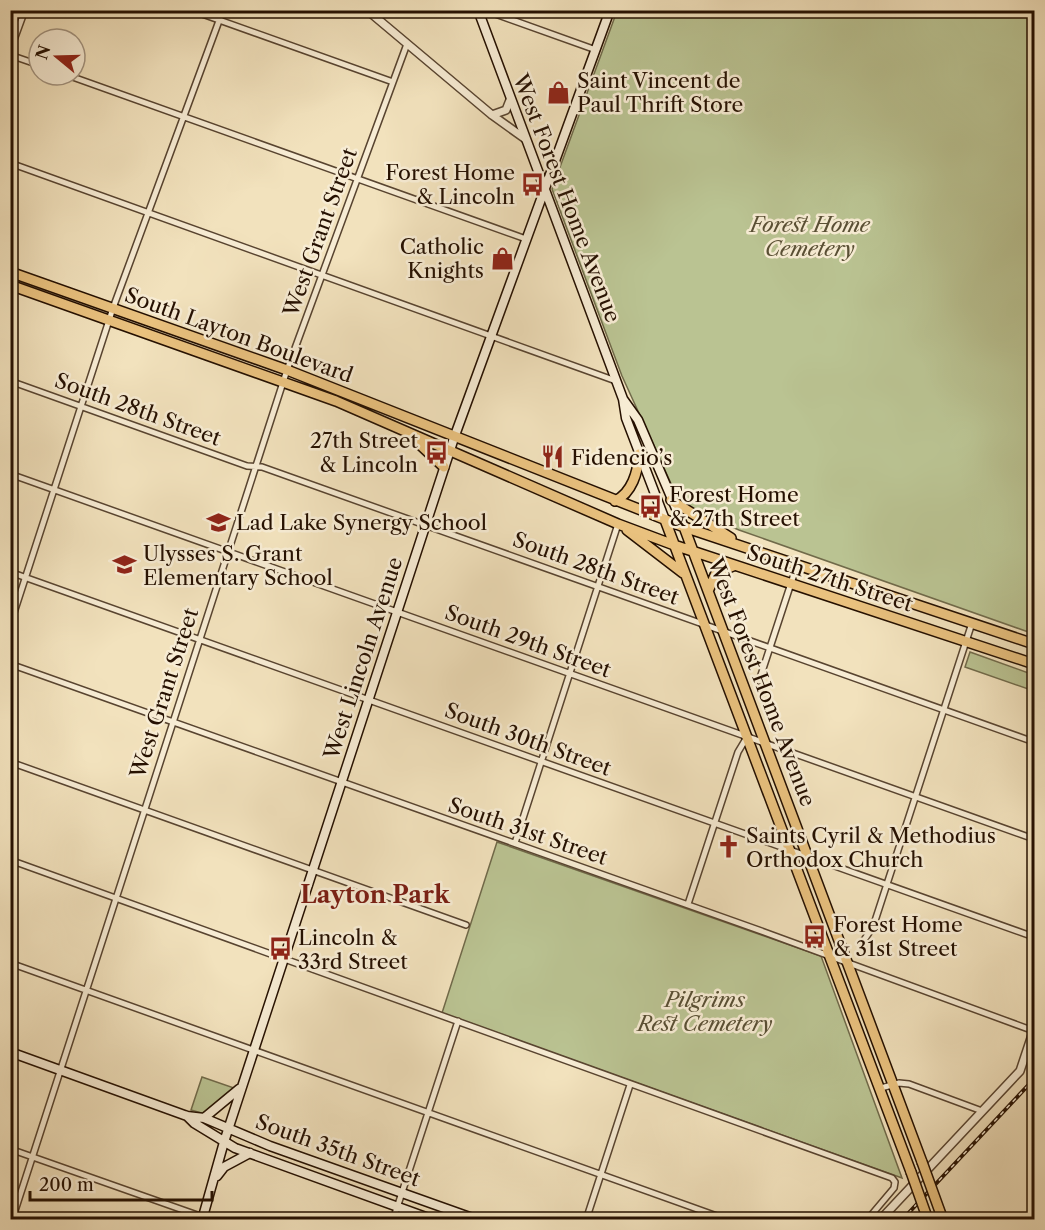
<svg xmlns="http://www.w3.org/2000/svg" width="1045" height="1230" viewBox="0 0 1045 1230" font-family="'Libre Caslon Text',serif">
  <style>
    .green { fill: #bac392; stroke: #706a4a; stroke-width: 1.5 }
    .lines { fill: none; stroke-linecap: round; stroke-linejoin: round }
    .minor-casing { stroke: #584430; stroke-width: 8 }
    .tertiary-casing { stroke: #584430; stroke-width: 10 }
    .secondary-casing { stroke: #251001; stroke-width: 11 }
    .primary-casing { stroke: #251001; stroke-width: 12 }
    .minor { stroke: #f7ecd4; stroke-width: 5 }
    .tertiary { stroke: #f7ecd4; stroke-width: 7 }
    .secondary { stroke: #f7ecd4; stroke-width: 8 }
    .primary { stroke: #e9c17e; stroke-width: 9 }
    .rail-casing { stroke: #251001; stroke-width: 4 }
    .rail { stroke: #f7ecd4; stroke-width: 1.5; stroke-dasharray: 4.5; stroke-linecap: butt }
    .primary-bridge-casing { stroke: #251001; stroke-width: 12; stroke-linecap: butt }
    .primary-bridge { stroke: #e9c17e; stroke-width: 9 }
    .labels { text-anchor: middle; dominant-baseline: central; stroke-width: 5; stroke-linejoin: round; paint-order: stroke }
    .poi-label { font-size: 21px; fill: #251001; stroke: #f7ecd4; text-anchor: start }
    .street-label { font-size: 21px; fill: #251001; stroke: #f7ecd4 }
    .park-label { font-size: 21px; font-style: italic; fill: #594f34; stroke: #f7ecd4 }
    .quarter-label { font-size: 24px; font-weight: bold; fill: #7a1f14; stroke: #f7ecd4 }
  </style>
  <rect width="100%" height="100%" fill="#f2e2bd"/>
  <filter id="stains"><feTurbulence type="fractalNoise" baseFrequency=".00333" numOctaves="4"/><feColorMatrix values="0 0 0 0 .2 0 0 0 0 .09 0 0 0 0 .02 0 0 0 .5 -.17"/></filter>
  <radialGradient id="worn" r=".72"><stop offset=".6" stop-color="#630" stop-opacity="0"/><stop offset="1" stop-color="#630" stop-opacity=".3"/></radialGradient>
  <path class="green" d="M617 11H1034V634L739 530 683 506 679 501 622 376 552 189Z
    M970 652 1034 675V691L965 667Z
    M497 842 821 956 902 1178 442 1013Z
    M202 1077 234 1088 205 1114 191 1110Z"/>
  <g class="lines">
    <defs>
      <path id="minor" d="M191 10 393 82
        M479 14 487 11 596 50
        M10 51 25 10
        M10 55 39 65
        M67 75 526 239
        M10 163 616 381
        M10 381 247 466 262 467 1034 742
        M10 474 1034 839
        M10 572 1034 937
        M10 625 113 308 223 10
        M10 664 764 932 1034 1031
        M759 681 797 565
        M10 762 466 925
        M515 843 618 524
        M10 860 892 1178 895 1182 894 1188 867 1220
        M688 904 738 752 747 737
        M864 940 873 927 972 623
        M10 963 728 1220
        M881 1088 899 1083 909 1084 982 1111
        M10 1149 203 1217
        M12 1220 287 370 407 44
        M393 1220 458 1021
        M586 1220 630 1085"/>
      <path id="tertiary" d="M367 10 492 115 524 138
        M492 115 506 110 510 100
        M880 1220 1020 1071 1034 1029"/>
      <path id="secondary" d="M478 10 623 399 626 418 665 520
        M623 399 638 420 684 527
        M10 1052 187 1116 204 1118 270 1146 478 1220
        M187 1116 194 1123 235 1148 434 1220
        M204 1118 239 1089
        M217 1176 224 1167 250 1153
        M202 1220 224 1142 454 438 610 10"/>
      <path id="primary" d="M10 272 287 370 684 527 1034 644
        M10 285 336 401 618 524 674 545 1034 664
        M412 437 444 467
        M671 500 731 538
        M615 501C632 493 638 472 639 454
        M665 520 911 1172
        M684 527 922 1162
        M627 530 683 573
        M709 589 716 573 733 566"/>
    </defs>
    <use href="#minor" class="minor-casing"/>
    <use href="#tertiary" class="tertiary-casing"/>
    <use href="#secondary" class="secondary-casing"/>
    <use href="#primary" class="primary-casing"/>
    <use href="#minor" class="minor"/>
    <use href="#tertiary" class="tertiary"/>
    <use href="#secondary" class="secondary"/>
    <use href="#primary" class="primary"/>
    <defs>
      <path id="rail" d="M902 1220 1034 1079"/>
    </defs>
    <use href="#rail" class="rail-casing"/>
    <use href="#rail" class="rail"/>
    <defs>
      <path id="primary-bridge" d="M922 1162 943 1220
        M911 1172 928 1220"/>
    </defs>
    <use href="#primary-bridge" class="primary-bridge-casing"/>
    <use href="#primary-bridge" class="primary-bridge"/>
  </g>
  <defs>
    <symbol id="shop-bare" viewBox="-9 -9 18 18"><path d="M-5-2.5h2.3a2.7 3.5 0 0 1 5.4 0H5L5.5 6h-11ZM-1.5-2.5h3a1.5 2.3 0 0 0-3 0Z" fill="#8f2418" stroke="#f7ecd4" stroke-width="2.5" paint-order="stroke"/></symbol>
    <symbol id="bus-bare" viewBox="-9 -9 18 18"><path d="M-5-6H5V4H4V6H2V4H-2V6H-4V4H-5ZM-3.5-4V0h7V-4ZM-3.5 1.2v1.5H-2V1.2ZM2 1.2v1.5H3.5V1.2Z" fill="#8f2418" stroke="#f7ecd4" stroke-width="2.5" paint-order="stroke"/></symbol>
    <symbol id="restaurant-bare" viewBox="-9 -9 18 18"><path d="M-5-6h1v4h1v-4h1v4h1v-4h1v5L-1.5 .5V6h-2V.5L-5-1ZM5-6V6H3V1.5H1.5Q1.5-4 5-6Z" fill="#8f2418" stroke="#f7ecd4" stroke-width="2.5" paint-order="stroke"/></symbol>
    <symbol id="school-bare" viewBox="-9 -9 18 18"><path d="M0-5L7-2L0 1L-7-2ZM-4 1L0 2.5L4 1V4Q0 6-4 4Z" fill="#8f2418" stroke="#f7ecd4" stroke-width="2.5" paint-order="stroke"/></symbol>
    <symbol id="church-bare" viewBox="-9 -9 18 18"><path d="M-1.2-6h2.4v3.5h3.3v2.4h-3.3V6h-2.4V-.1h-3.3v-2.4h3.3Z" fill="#8f2418" stroke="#f7ecd4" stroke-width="2.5" paint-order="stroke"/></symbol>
  </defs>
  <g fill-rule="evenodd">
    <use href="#shop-bare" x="542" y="76" width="33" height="33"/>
    <use href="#bus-bare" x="516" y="168" width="33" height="33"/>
    <use href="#shop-bare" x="486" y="242" width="33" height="33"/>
    <use href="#bus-bare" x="420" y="436" width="33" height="33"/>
    <use href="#restaurant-bare" x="536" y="440" width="33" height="33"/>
    <use href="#bus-bare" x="634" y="490" width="33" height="33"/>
    <use href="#school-bare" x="202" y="506" width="33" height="33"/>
    <use href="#school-bare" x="108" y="548" width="33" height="33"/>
    <use href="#church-bare" x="712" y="830" width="33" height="33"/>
    <use href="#bus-bare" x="798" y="920" width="33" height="33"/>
    <use href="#bus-bare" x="264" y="932" width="33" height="33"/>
  </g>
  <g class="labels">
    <g class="poi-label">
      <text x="577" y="80">Saint Vincent de<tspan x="577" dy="24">Paul Thrift Store</tspan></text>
      <text x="515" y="172" text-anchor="end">Forest Home<tspan x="515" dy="24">&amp; Lincoln</tspan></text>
      <text x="484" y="246" text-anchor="end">Catholic<tspan x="484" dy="24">Knights</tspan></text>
      <text x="418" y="440" text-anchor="end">27th Street<tspan x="418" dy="24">&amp; Lincoln</tspan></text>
      <text x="571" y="457">Fidencio’s</text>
      <text x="669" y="494">Forest Home<tspan x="669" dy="24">&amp; 27th Street</tspan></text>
      <text x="236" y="522">Lad Lake Synergy School</text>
      <text x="143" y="553">Ulysses S. Grant<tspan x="143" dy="24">Elementary School</tspan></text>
      <text x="746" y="835">Saints Cyril &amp; Methodius<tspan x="746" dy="24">Orthodox Church</tspan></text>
      <text x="833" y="924">Forest Home<tspan x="833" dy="24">&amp; 31st Street</tspan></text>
      <text x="298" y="937">Lincoln &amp;<tspan x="298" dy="24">33rd Street</tspan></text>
    </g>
    <g class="street-label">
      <text transform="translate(567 198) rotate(69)">West Forest Home Avenue</text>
      <text transform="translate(320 232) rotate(-70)">West Grant Street</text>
      <text transform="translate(239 335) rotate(20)">South Layton Boulevard</text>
      <text transform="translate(138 409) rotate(20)">South 28th Street</text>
      <text transform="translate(596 568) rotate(20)">South 28th Street</text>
      <text transform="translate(830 578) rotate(18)">South 27th Street</text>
      <text transform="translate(528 641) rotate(20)">South 29th Street</text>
      <text transform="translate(363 658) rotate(-72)">West Lincoln Avenue</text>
      <text transform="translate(762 682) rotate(69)">West Forest Home Avenue</text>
      <text transform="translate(164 693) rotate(-72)">West Grant Street</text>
      <text transform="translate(528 739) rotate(20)">South 30th Street</text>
      <text transform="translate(528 831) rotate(19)">South 31st Street</text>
      <text transform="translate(338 1150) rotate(20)">South 35th Street</text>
    </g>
    <g class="park-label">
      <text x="810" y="224">Forest Home<tspan x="810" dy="24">Cemetery</tspan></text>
      <text x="705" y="999">Pilgrims<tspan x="705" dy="24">Rest Cemetery</tspan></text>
    </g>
    <g class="quarter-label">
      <text x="375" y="894">Layton Park</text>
    </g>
  </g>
  <rect width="1045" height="1230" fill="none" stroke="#f2e2bd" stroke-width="36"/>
  <rect x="12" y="12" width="1021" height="1206" fill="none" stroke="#251001" stroke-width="3"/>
  <rect x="18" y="18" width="1009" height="1194" fill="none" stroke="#251001" stroke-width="1.5"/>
  <g transform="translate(57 57) rotate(289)"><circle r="28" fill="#f7ecd4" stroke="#a39480" stroke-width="1.5"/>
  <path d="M0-4.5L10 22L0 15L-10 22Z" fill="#8f2418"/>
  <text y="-9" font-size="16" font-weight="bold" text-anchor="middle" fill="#251001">N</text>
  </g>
  <path d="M30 1191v9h182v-9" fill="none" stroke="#251001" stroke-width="3"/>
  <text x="39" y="1191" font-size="18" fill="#251001" stroke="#f7ecd4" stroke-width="4.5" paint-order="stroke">200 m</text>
  <rect width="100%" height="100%" filter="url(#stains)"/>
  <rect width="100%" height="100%" fill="url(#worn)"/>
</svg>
